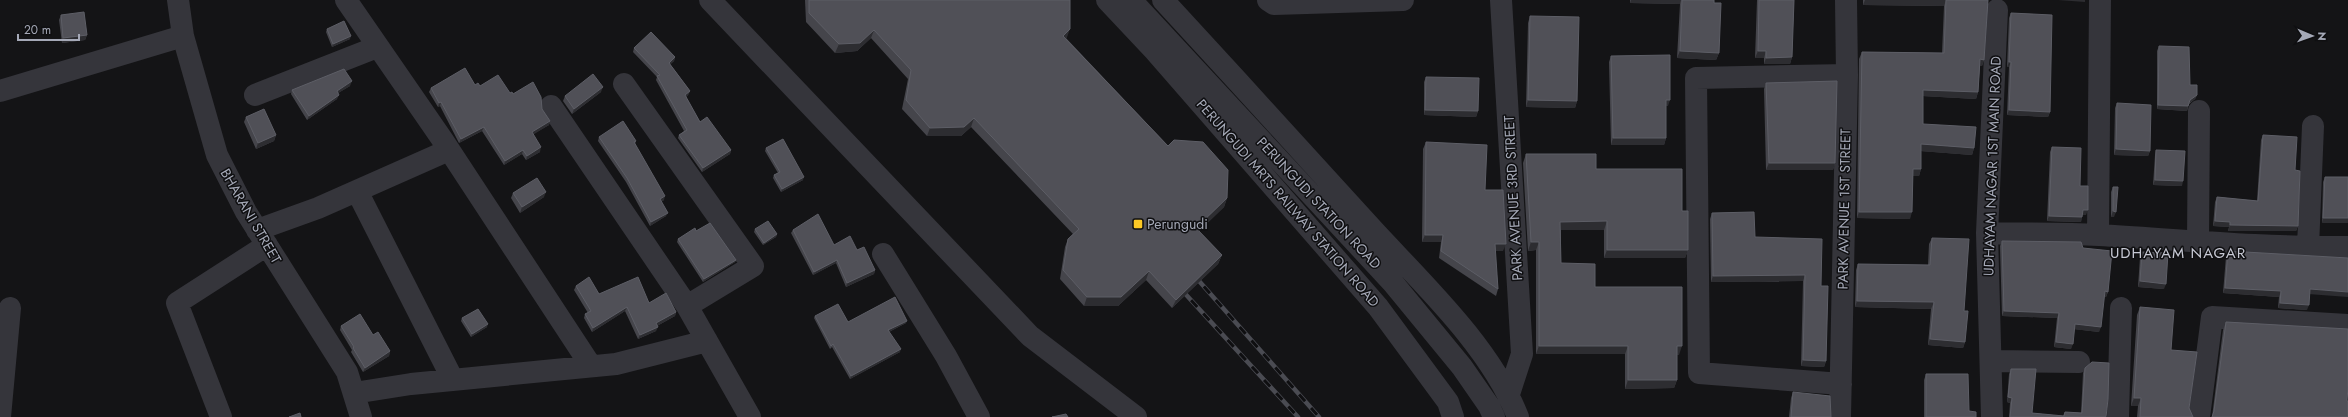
<svg xmlns="http://www.w3.org/2000/svg" width="2348" height="417" viewBox="0 0 2348 417" font-family="Jost,sans-serif">
  <style>
    .lines { fill: none; stroke-linecap: round; stroke-linejoin: round }
    .minor { stroke: #35353b; stroke-width: 22 }
    .rail-casing { stroke: #4a4b52; stroke-width: 4.5 }
    .rail { stroke: #0f0f11; stroke-width: 3; stroke-dasharray: 9; stroke-linecap: butt }
    .wall { fill: #45454b }
    .shaded-wall { fill: #2d2d31 }
    .building { fill: #505057; stroke: #5d5e66 }
    .poi-dot { fill: #fdc925; stroke: #0f0f11; stroke-width: 1.5 }
    .labels { text-anchor: middle; dominant-baseline: central; stroke-width: 3; stroke-linejoin: round; paint-order: stroke }
    .street-label { font-size: 14px; fill: #a5a9b7; stroke: #0f0f11 }
    .poi-label { font-size: 14px; fill: #a5a9b7; stroke: #0f0f11; text-anchor: start }
    .neighbourhood-label { font-size: 15px; letter-spacing: 1px; fill: #c6c8d3; stroke: #0f0f11 }
  </style>
  <rect width="100%" height="100%" fill="#141416"/>
  <g class="lines">
    <path class="minor" d="M178 0 183 36 217 155 246 212 347 372 361 417
      M346 0 444 142 591 366
      M710 0 1030 336 1136 417
      M1107 0 1155 51 1378 307 1448 402 1453 417
      M1131 0 1393 283 1462 367 1489 406 1494 417
      M1163 0C1234 77 1305 155 1375 232 1425 286 1491 348 1518 417
      M1268 0 1274 4 1403 0
      M1501 0 1522 354 1509 394
      M624 84 753 266 687 306
      M0 91 183 36
      M255 95 377 47
      M551 106 687 306 750 417
      M357 191 453 380
      M257 230 318 208 449 150
      M1987 233C2024 234 2062 233 2099 235 2182 240 2265 248 2348 247
      M2098 235 2100 0
      M2198 242 2199 111
      M2308 247 2313 126
      M883 254 946 356 979 417
      M1991 361 2079 362
      M1841 384 1699 373 1696 78 1847 75
      M354 393 411 384 616 364 707 341
      M0 417 10 308
      M221 417 177 303 267 245
      M1840 417 1847 75 1846 0
      M1992 417 1987 233 1997 10
      M2118 417 2121 308
      M2199 417 2212 317 2348 325"/>
    <defs>
      <path id="rail" d="M1192 273 1319 417
        M1179 287 1298 417"/>
    </defs>
    <use href="#rail" class="rail-casing"/>
    <use href="#rail" class="rail"/>
  </g>
  <path class="wall" d="M805 0H1070L1067 37 1066 38 1168 146 1227 198 1224 207 1199 231 1222 255 1218 264 1172 308 1146 280 1118 306H1084L1060 279 1065 247 1068 239 1073 234 971 127 961 136H927L902 109 908 79 871 38 857 51 835 53 806 22Z
    M1630 0H1714L1719 53 1716 60 1677 58 1680 4 1630 3Z
    M1757 0H1794L1792 57 1790 64H1764V58H1755Z
    M1863 0H1988L1984 60 1982 66H1980L1978 92 1976 99 1923 96V124L1974 148 1972 155 1921 151V169L1919 176H1913L1910 219 1857 218 1859 59 1862 52 1942 53 1944 6 1863 5Z
    M2011 13 2050 112 2048 117 2007 115 2009 67H2007L2009 18Z
    M61 15 87 35 85 40 62 43 59 20Z
    M1530 16 1577 101 1575 108 1526 107 1528 23Z
    M327 29 350 39 332 47 326 32Z
    M2159 46 2190 85 2197 95 2195 99 2189 104 2187 111 2157 109V51Z
    M634 48 675 57 674 61 670 64 690 91 688 95 686 97 700 122 731 150 730 154 702 172 678 138 679 135 684 131 656 80 657 77 633 52Z
    M1611 56 1668 106H1666V138L1664 145H1611L1609 62Z
    M1426 77 1478 111 1476 117 1424 115V82Z
    M1766 83 1835 163 1833 170H1766L1764 89Z
    M475 85 513 94 542 109 550 121 549 125 533 134 540 152 526 160 522 154 504 165 482 131 459 143 440 106 438 107 429 92 431 88Z
    M350 86 338 93 337 99 307 120 291 94 292 90Z
    M601 92 572 114 563 101 565 96Z
    M2117 103 2150 151 2148 156 2114 155 2115 108Z
    M246 117 276 135 274 141 256 149 244 122Z
    M2263 135 2295 170 2298 226 2296 231H2228L2229 227 2213 226 2215 202 2217 197 2257 201 2261 140Z
    M599 137 636 141 635 144 664 200 661 202 666 216 650 226 626 182 598 141Z
    M1426 142 1485 190 1503 251H1495L1498 289 1496 296 1439 258 1441 242H1422L1423 149Z
    M2052 147 2080 186 2086 215H2082L2081 222 2047 221 2050 152Z
    M766 148 803 180 781 192 773 178 774 175 778 173 765 151Z
    M2156 150 2182 186 2153 185 2155 155Z
    M1526 154 1596 169 1682 211 1688 250 1685 258H1604V230H1561V263L1595 287 1679 355H1677V380L1674 388 1625 389V354H1536V250L1528 251 1523 163Z
    M2325 177H2348L2322 223 2323 182Z
    M2113 187 2114 217H2111V192Z
    M513 193 544 197 520 213 511 198Z
    M1712 213 1755 237 1821 286 1826 361 1824 367 1801 366 1803 281 1711 282 1710 219Z
    M755 229 777 234 776 237 763 245 754 232Z
    M793 230 834 245 857 250 875 270 874 274 846 287 836 263 813 275 791 233Z
    M696 231 736 260 735 262 703 282 677 242 678 239Z
    M1932 238 1964 311 1965 342 1963 348 1928 345 1931 309 1855 307 1856 270 1858 264 1928 265 1929 244Z
    M2002 241 2083 248 2108 292 2106 297H2104L2099 332 2074 329 2071 349 2054 347 2057 318 2002 316 2000 246Z
    M2228 251 2307 310 2278 308 2279 297 2223 293 2226 256Z
    M2142 252 2164 289 2138 287 2140 257Z
    M576 286 599 294 649 303 676 312 675 316 657 326 656 331 638 339 625 311 592 332 584 318 585 314 588 313 574 290Z
    M2140 307 2171 350 2189 408 2193 417H2137L2138 406H2131L2137 315Z
    M815 316 848 322 906 323 889 332 900 352 850 379 832 347 830 349 814 318Z
    M462 318 487 327 471 337 461 321Z
    M2226 322 2348 329 2212 417 2223 330Z
    M341 326 373 335 390 351 389 356 363 372 351 352 352 350 340 330Z
    M2085 368 2106 417H2009L2010 403 2007 402 2009 374 2011 369 2032 413 2063 416 2065 412 2081 413 2083 373Z
    M1926 374 1969 411 1976 417H1924V380Z
    M1793 392 1831 417H1789L1791 398Z"/>
  <path class="shaded-wall" d="M1631 0H1681L1680 4 1630 3Z
    M1865 0H1946L1944 6 1863 5Z
    M2058 0H2085V2Z
    M1070 29 1067 37 1060 44 1063 36Z
    M874 30 871 38 857 51 835 53 839 44Z
    M87 35 85 40 62 43 63 38Z
    M351 36 350 39 332 47 333 44Z
    M1680 51 1719 53 1716 60 1677 58Z
    M1758 51H1766L1764 58H1755Z
    M675 57 674 61 668 67 669 63Z
    M1792 57 1790 64H1764L1766 58Z
    M1980 59 1984 60 1982 66H1978Z
    M2009 62H2011L2009 67H2007Z
    M352 81 350 86 335 95 337 91Z
    M603 87 601 92 572 114 574 109Z
    M1923 90 1978 92 1976 99 1921 96Z
    M690 91 688 95 684 99 685 95Z
    M339 95 337 99 307 120 309 116Z
    M2197 95 2195 99 2188 104 2190 100Z
    M1528 100 1577 101 1575 108 1526 107Z
    M1666 100H1670L1668 106H1664Z
    M441 102 440 106 438 107 439 103Z
    M2158 105 2188 106 2187 111 2157 109Z
    M1425 110 1478 111 1476 117 1424 115Z
    M2009 110 2050 112 2048 117 2007 115Z
    M974 118 971 127 961 136H927L930 128Z
    M550 121 549 125 531 136 532 132Z
    M484 127 482 131 459 143 461 139Z
    M276 135 274 141 256 149 258 143Z
    M1613 138H1666L1664 145H1611Z
    M1921 144 1974 148 1972 155 1919 151Z
    M541 147 540 152 526 160 527 156Z
    M2116 149 2150 151 2148 156 2114 155Z
    M523 150 522 154 504 165 505 161Z
    M731 150 730 154 702 172 703 168Z
    M1769 163H1835L1833 170H1766Z
    M1913 169H1921L1919 176H1910Z
    M804 177 803 180 781 192 782 189Z
    M2155 180 2183 181 2182 186 2153 185Z
    M546 192 544 197 520 213 522 207Z
    M665 196 664 200 659 203 660 199Z
    M1227 198 1224 207 1193 237 1196 228Z
    M2083 210H2088L2086 215H2081Z
    M2113 211 2116 212 2114 217H2111Z
    M1859 212H1912L1910 219 1857 218Z
    M668 213 666 216 650 226 651 222Z
    M2049 216 2082 217 2081 222 2047 221Z
    M2323 218H2348V223H2322Z
    M1607 221 1604 230H1558L1560 222Z
    M2215 221 2230 222 2229 227 2213 226Z
    M2230 225 2298 226 2296 231H2228Z
    M777 234 776 237 763 245 764 243Z
    M1425 235H1443L1441 242H1422Z
    M1531 242H1539L1536 250 1528 251Z
    M1495 244H1506L1503 251H1492Z
    M1607 250H1688L1685 258H1604Z
    M1222 255 1218 264 1172 308 1176 300Z
    M736 260 735 262 703 282 704 279Z
    M837 260 836 263 813 275 814 272Z
    M875 270 874 274 846 287 847 283Z
    M1149 271 1146 280 1118 306H1084L1087 297Z
    M1805 275 1803 281 1711 282 1713 276Z
    M2140 281 2166 284 2164 289 2138 287Z
    M2225 288 2281 291 2279 297 2223 293Z
    M2310 289 2348 292V297L2308 294Z
    M2105 291 2108 292 2106 297H2103Z
    M1857 301 1934 302 1931 309 1855 307Z
    M2280 303 2309 305 2307 310 2278 308Z
    M627 307 625 311 592 332 593 328Z
    M2004 311 2059 313 2057 318 2002 316Z
    M676 312 675 316 655 327 656 323Z
    M907 321 906 323 887 333 888 330Z
    M488 324 487 327 471 337 472 334Z
    M2075 324 2101 327 2099 332 2073 329Z
    M658 327 656 331 638 339 640 335Z
    M1930 339 1965 342 1963 348 1928 345Z
    M2056 342 2073 344 2071 349 2054 347Z
    M1539 346H1628L1625 354H1536Z
    M1677 346H1682L1679 355H1674Z
    M901 349 900 352 850 379 851 376Z
    M390 351 389 356 363 372 365 368Z
    M1803 360 1826 361 1824 367 1801 366Z
    M1628 380H1677L1674 388 1625 389Z
    M2008 397 2012 398 2010 403 2007 402Z
    M2134 398H2141L2138 406H2131Z"/>
  <path class="building" d="M809 0H1070V29L1063 36 1168 146 1174 140 1203 142 1228 170 1227 198 1196 228 1222 255 1176 300 1149 271 1121 297H1087L1063 270 1068 239 1079 229 974 118 964 127 930 128 906 100 911 70 874 30 860 43 839 44 809 13Z
    M1682 0H1714V3H1721L1719 53 1680 51Z
    M1759 0H1794L1792 57 1766 58V51H1758Z
    M1946 0H1988L1984 60 1980 59 1978 92 1923 90V124L1976 127 1974 148 1921 144V169H1913L1912 212H1859L1862 52 1944 53Z
    M84 12 87 35 63 38 61 15Z
    M2011 13 2052 15 2050 112 2009 110 2011 62H2009Z
    M1530 16 1579 17 1577 101 1528 100Z
    M344 21 351 36 333 44 327 29Z
    M651 32 675 57 669 63 690 91 685 95 700 122 707 117 731 150 703 168 679 135 687 130 657 76 660 75 634 48Z
    M2159 46 2189 47 2190 85H2197V95L2190 100 2188 106 2158 105Z
    M1670 55V100H1666V138H1613L1611 56Z
    M465 68 475 85 478 83 480 86 498 75 510 93 512 92 513 94 533 82 541 97 542 109 550 121 532 132 541 147 527 156 523 150 505 161 484 127 461 139 441 102 439 103 431 88Z
    M344 69 352 81 337 91 339 95 309 116 292 90Z
    M593 74 603 87 574 109 565 96Z
    M1426 77 1479 78 1478 111 1425 110Z
    M1837 81 1835 163H1769L1766 83Z
    M2117 103 2151 105 2150 151 2116 149Z
    M264 109 276 135 258 143 246 117Z
    M623 121 636 141 634 142 665 196 660 199 668 213 651 222 627 178 599 137Z
    M2263 135 2297 137 2295 170 2300 171 2298 226 2230 225V222L2215 221 2217 197 2258 201Z
    M783 139 804 177 782 189 774 175 780 172 766 148Z
    M1426 142 1487 145 1485 190H1503L1506 244H1495L1498 289 1441 251 1443 235H1425Z
    M2052 147 2081 148 2080 186H2088V210H2083L2082 217 2049 216Z
    M2156 150 2185 151 2183 181 2155 180Z
    M1526 154H1596V169H1682V211H1688V250H1607V221L1560 222 1561 263 1595 264V287H1682V346H1677V380H1628V346H1539V242H1531Z
    M2325 177H2348V218H2323Z
    M537 178 546 192 522 207 513 193Z
    M2113 187H2118L2116 212 2113 211Z
    M1754 212 1755 237 1822 239 1821 286H1828L1826 361 1803 360 1805 275 1713 276 1712 213Z
    M818 214 834 245 850 236 857 250 864 247 875 270 847 283 837 260 814 272 793 230Z
    M768 221 777 234 764 243 755 229Z
    M710 223 736 260 704 279 678 239 695 228 696 231Z
    M1932 238 1969 239 1964 311H1968L1965 342 1930 339 1934 302 1857 301 1858 264 1930 265Z
    M2002 241 2081 242 2083 248 2112 251 2108 292 2105 291 2101 327 2075 324 2073 344 2056 342 2059 313 2004 311Z
    M2228 251 2348 258V292L2310 289 2309 305 2280 303 2281 291 2225 288Z
    M2142 252 2168 253 2166 284 2140 281Z
    M589 277 599 294 638 277 649 303 666 293 676 312 656 323 658 327 640 335 627 307 593 328 585 314 591 311 576 286Z
    M895 297 907 321 888 330 901 349 851 376 833 344 831 346 815 316 838 304 848 322Z
    M2140 307 2174 310 2171 350 2197 352 2189 408 2193 417H2140L2141 398H2134Z
    M478 309 488 324 472 334 462 318Z
    M360 314 373 335 378 332 390 351 365 368 353 348 354 347 341 326Z
    M2226 322 2348 329V386L2347 401H2348V417H2212L2214 411Z
    M2092 362 2109 363 2108 399 2106 417H2010L2012 398 2008 397 2011 369H2036L2032 413 2064 416 2065 412 2082 413 2085 368Z
    M1926 374H1968L1969 411 1976 412V417H1926Z
    M1793 392 1830 396 1831 417H1791Z
    M300 413 301 417H289Z
    M1066 414 1068 417H1052Z"/>
  <rect class="poi-dot" x="1133" y="219" width="10" height="10" rx="2"/>
  <g class="labels">
    <g class="street-label">
      <text transform="translate(1992 166) rotate(-88)">UDHAYAM NAGAR 1ST MAIN ROAD</text>
      <text transform="translate(1513 198) rotate(-93)">PARK AVENUE 3RD STREET</text>
      <text transform="translate(1288 203) rotate(49)">PERUNGUDI MRTS RAILWAY STATION ROAD</text>
      <text transform="translate(1319 203) rotate(47)">PERUNGUDI STATION ROAD</text>
      <text transform="translate(1844 209) rotate(-89)">PARK AVENUE 1ST STREET</text>
      <text transform="translate(251 216) rotate(60)">BHARANI STREET</text>
    </g>
    <g class="poi-label">
      <text x="1147" y="224">Perungudi</text>
    </g>
    <g class="neighbourhood-label">
      <text x="2178" y="253">UDHAYAM NAGAR</text>
    </g>
  </g>
  <g transform="translate(2312 36) rotate(92)" stroke="#0f0f11" stroke-width="3" paint-order="stroke">
  <path d="M0-3L7 15L0 10L-7 15Z" fill="#a5a9b7"/>
  <text y="-6" font-size="11" font-weight="bold" text-anchor="middle" fill="#a5a9b7">N</text>
  </g>
  <path d="M18 34v6h61v-6" fill="none" stroke="#a5a9b7" stroke-width="2"/>
  <text x="24" y="34" font-size="12" fill="#a5a9b7" stroke="#0f0f11" stroke-width="3" paint-order="stroke">20 m</text>
</svg>
